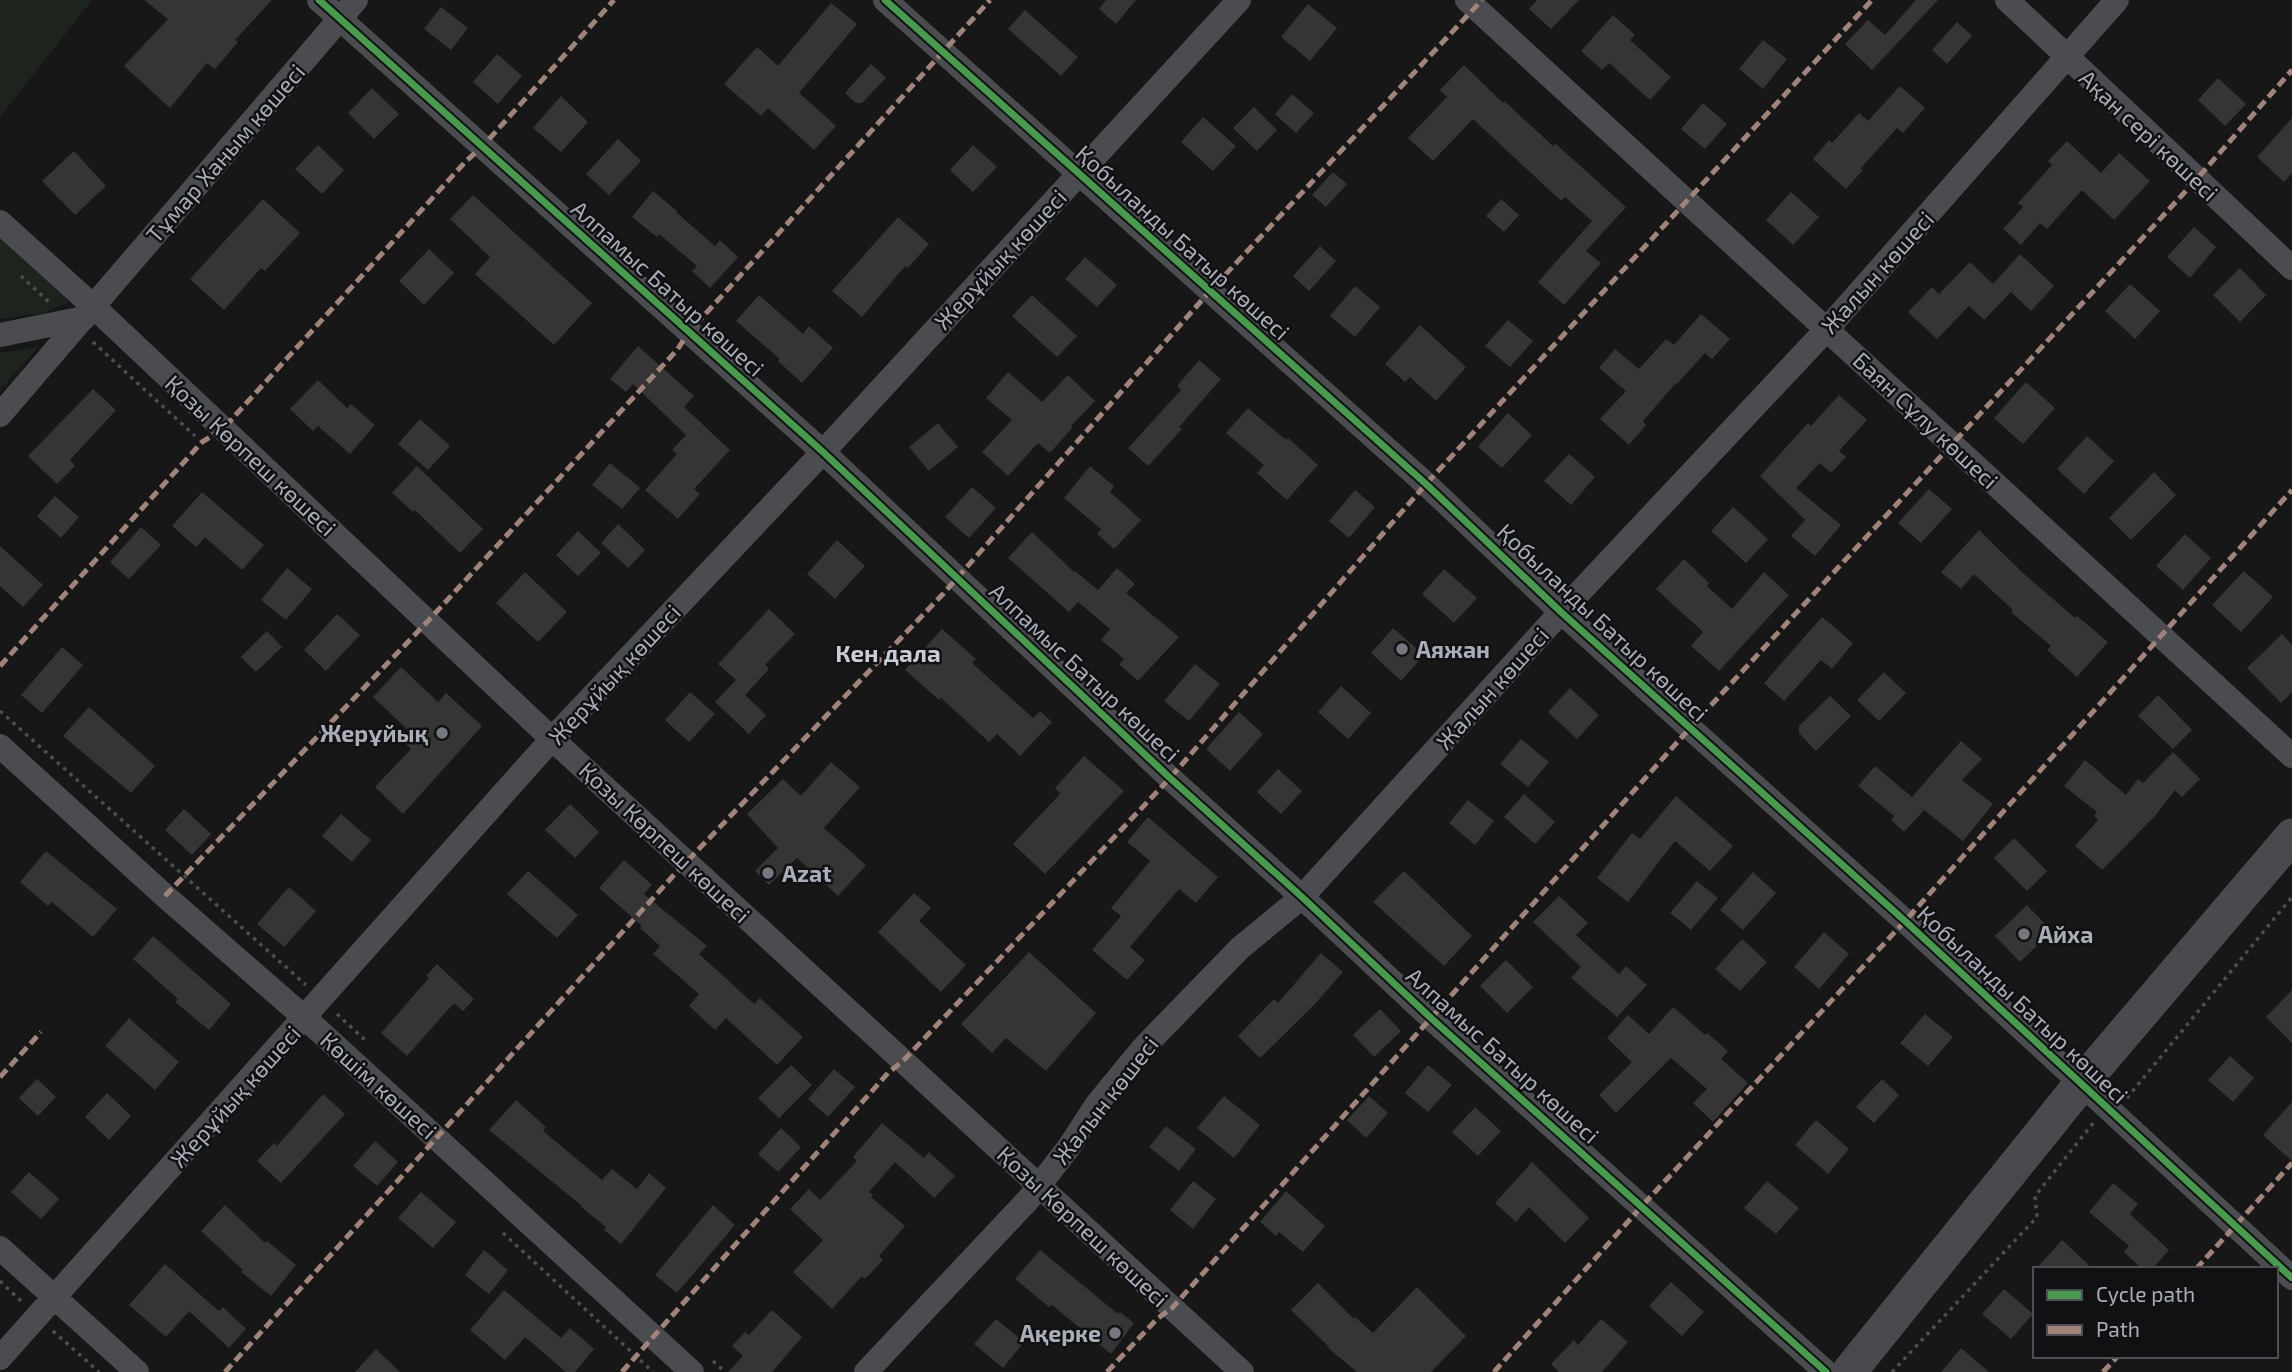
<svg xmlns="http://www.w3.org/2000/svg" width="2292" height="1372" viewBox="0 0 2292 1372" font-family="'Exo 2',sans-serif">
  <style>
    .green { fill: #1d241e }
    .building { fill: #353536 }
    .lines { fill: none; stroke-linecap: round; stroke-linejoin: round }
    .path { stroke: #4d4e52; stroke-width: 3.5; stroke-dasharray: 3.5 5; stroke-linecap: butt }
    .street { stroke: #4b4c50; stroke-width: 24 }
    .secondary { stroke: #4a4a4e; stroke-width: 35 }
    .quiet { stroke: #a18479; stroke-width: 5; stroke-dasharray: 10 5; stroke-linecap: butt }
    .cycleway-casing { stroke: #111113; stroke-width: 11 }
    .cycleway { stroke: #469c4c; stroke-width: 7 }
    .poi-dot { fill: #757880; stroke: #111113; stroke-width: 2.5 }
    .labels { text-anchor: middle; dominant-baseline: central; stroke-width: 5; stroke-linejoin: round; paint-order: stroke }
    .street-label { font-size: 23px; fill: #a8adb8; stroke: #111113 }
    .poi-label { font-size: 23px; font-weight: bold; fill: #a8adb8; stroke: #111113; text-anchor: start }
    .neighbourhood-label { font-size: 24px; font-weight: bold; fill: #c9ccd4; stroke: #111113 }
  </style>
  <rect width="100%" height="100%" fill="#171717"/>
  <path class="green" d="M0 0H92L0 117Z
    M0 237 69 302 43 313 0 319Z
    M38 347 0 390V353Z"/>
  <path class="building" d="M144 0H272L235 40 238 42 215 69 207 63 170 108 124 66 168 19Z
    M1106 0H1136L1116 24 1099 9Z
    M1537 0H1579L1551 29 1529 9Z
    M1916 0H1938L1872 70 1845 44 1868 20 1885 35Z
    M831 3 857 24 799 93 836 126 814 150 768 108 761 116 724 84 757 47 778 66Z
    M1308 4 1337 28 1310 61 1281 37Z
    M441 7 468 28 451 50 424 29Z
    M1025 10 1078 57 1061 76 1008 29Z
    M1613 15 1635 35 1630 40 1671 77 1650 100 1609 63 1602 70 1581 51Z
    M1957 22 1972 36 1947 64 1932 50Z
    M1763 40 1787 59 1763 89 1739 69Z
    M497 54 522 76 498 104 473 82Z
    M871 64 886 78 862 103H856L845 93Z
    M1464 65 1503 103 1504 101 1553 146 1556 144 1626 207 1586 251 1601 263 1564 305 1538 282 1592 221 1565 197 1561 201 1473 119 1433 161 1408 138 1447 97 1440 90Z
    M2218 78 2246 104 2225 126 2198 100Z
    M1900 86 1925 108 1903 133 1897 128 1861 168 1863 170 1846 189 1813 159 1829 140 1832 143 1859 113 1868 121Z
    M372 88 399 114 374 139 348 113Z
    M1292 94 1314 113 1296 133 1275 114Z
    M561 96 588 122 561 152 533 128Z
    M1703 103 1727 124 1705 149 1681 129Z
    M1254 107 1277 130 1257 151 1233 128Z
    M1203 117 1236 146 1213 171 1181 142Z
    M2292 118V173L2284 182 2257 157Z
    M618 139 641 161 609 195 586 174Z
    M2067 141 2101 173 2119 153 2150 181 2114 220 2082 190 2047 229 2040 223 2021 245 2003 229 2023 207 2018 203 2052 165 2048 161Z
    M318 145 344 170 322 194 295 169Z
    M973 145 997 167 973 192 950 170Z
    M74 151 106 186 75 215 42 181Z
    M1333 172 1347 184 1326 207 1312 195Z
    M653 191 677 211 676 212 715 246 720 240 738 257 710 288 692 271 697 266 659 234 657 237 632 217Z
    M1791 192 1819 217 1793 245 1766 220Z
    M473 195 592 303 554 345 475 274 490 257 450 219Z
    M263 199 300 233 265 271 261 268 224 310 190 279Z
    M1501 199 1519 215 1504 232 1486 216Z
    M898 217 929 244 908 268 905 266 862 317 832 291Z
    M2194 227 2216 247 2190 278 2167 257Z
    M1320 246 1336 261 1309 291 1293 276Z
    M429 249 454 273 424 305 399 281Z
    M2020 254 2054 286 2031 311 2011 292 1984 320 1969 306 1937 339 1908 312 1932 287 1939 294 1970 262 1993 284Z
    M1085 257 1117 285 1097 307 1065 279Z
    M2240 268 2266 295 2240 322 2213 295Z
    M2130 284 2160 311 2135 339 2105 311Z
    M1355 286 1380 307 1355 337 1330 316Z
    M759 295 803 334 809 326 833 348 802 383 778 361 780 359 736 321Z
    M1032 295 1077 336 1057 357 1012 316Z
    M1701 314 1730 339 1712 359 1705 353 1677 384 1676 383 1643 421 1646 425 1629 445 1600 419 1626 391 1599 368 1615 349 1639 369 1666 339 1674 345Z
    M1508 320 1533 341 1510 367 1485 346Z
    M1420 325 1466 367 1436 401 1410 377 1405 382 1385 364Z
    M638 346 694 396 684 407 730 450 694 489 700 494 678 519 645 490 677 454 672 450 686 435 633 384 626 392 610 379Z
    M1199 360 1221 379 1179 427 1182 429 1148 466 1128 448 1181 390 1177 386Z
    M1008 372 1042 402 1068 375 1095 401 1071 426 1072 428 1050 453 1038 443 1008 476 982 452 1012 420 986 398Z
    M318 380 347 408 351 404 375 425 350 454 318 426 313 431 290 409Z
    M2026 382 2055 408 2023 444 1994 418Z
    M93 389 116 410 70 460 75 466 57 484 28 456Z
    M1839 395 1867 420 1839 451 1846 457 1831 473 1820 463 1796 488 1841 525 1815 556 1791 536 1805 520 1760 476 1808 423 1811 426Z
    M1248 408 1286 440 1288 438 1318 465 1287 500 1257 473 1264 465 1226 433Z
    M1508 413 1532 435 1502 468 1478 447Z
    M420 419 450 446 428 470 398 444Z
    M938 423 958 447 929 471 909 447Z
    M2087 436 2114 461 2084 494 2057 469Z
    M1569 454 1595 477 1571 505 1544 481Z
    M610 463 640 488 622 509 592 485Z
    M417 466 483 529 460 553 415 510 413 512 392 493Z
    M1090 466 1114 486 1110 492 1141 520 1114 549 1097 534 1101 529 1064 498Z
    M2154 472 2176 495 2131 540 2109 518Z
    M972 487 996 508 969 538 945 517Z
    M1929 489 1952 509 1921 543 1898 523Z
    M1355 490 1375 507 1349 538 1329 521Z
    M202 492 264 545 242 570 205 537 196 547 172 526Z
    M55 496 79 517 61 538 37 516Z
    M1733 507 1768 539 1746 563 1711 531Z
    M618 524 645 550 628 568 601 543Z
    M141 527 161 545 129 579 110 562Z
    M1979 530 2023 573 2075 618 2077 616 2108 642 2077 677 2047 650 2051 646 2011 612 2013 610 1974 574 1961 589 1941 572Z
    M578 531 601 553 578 576 556 555Z
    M1032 532 1074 572 1075 571 1098 590 1117 568 1135 584 1126 593 1179 637 1138 681 1119 664 1124 659 1101 640 1110 629 1078 602 1069 612 1008 558Z
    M2185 534 2211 558 2183 590 2156 566Z
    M837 540 865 566 835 599 807 574Z
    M0 546 43 585 23 607 0 586Z
    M1684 559 1709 583 1707 586 1732 609 1764 572 1789 595 1719 671 1691 646 1703 632 1656 589Z
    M287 568 312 589 286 620 261 600Z
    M1444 569 1477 598 1454 623 1422 594Z
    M2244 571 2273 597 2241 632 2212 605Z
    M525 572 567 612 538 642 496 603Z
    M769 609 795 634 765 665 769 669 745 695 766 715 749 734 715 702 736 680 718 664Z
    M337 614 360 635 326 671 304 650Z
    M1822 617 1853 643 1832 669 1821 660 1784 701 1764 683Z
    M1393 628 1424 655 1401 681 1371 653Z
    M942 629 976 659 972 663 1033 718 1040 711 1052 722 1020 756 997 734 989 742 941 698 939 700 905 670Z
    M267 631 282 647 256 672 241 657Z
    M2282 634 2292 645V692L2281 703 2247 668Z
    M62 647 83 665 42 713 21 695Z
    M1195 664 1220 684 1189 721 1164 701Z
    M401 667 438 702 446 693 482 726 403 814 375 787 411 749 402 740 410 732 373 697Z
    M1884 672 1906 693 1879 721 1857 700Z
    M1341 686 1371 713 1348 739 1318 712Z
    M1570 688 1599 715 1577 739 1548 712Z
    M690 692 715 714 689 742 665 720Z
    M2158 695 2192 730 2173 749 2138 716Z
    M1830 696 1851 716 1816 751 1799 733V726Z
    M89 707 155 766 131 793 63 736Z
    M1239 712 1263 734 1230 771 1206 749Z
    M1521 739 1549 762 1528 787 1500 764Z
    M1961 741 1982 759 1962 780 1993 804 1963 841 1924 810 1904 832 1891 820 1894 816 1858 786 1875 766 1912 797Z
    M2173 752 2200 779 2182 797 2175 790 2155 816 2102 870 2075 846 2098 820 2094 816 2097 812 2064 786 2085 760 2126 795 2138 779 2143 783Z
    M1084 756 1124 791 1045 874 1013 844 1060 794 1055 788Z
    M831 762 860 787 824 828 866 865 838 896 797 858 769 885 755 871 778 848 747 814 783 779 801 796Z
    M1278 769 1302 791 1281 814 1257 792Z
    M1524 794 1555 822 1535 844 1504 817Z
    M1676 796 1733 846 1710 871 1675 841 1628 902 1597 878 1632 833 1640 839Z
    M1468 800 1494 821 1475 845 1449 823Z
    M570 804 599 832 575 858 545 830Z
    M184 809 211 834 192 855 165 830Z
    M341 814 371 840 352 862 322 836Z
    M1148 817 1218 877 1196 903 1179 889 1130 947 1145 960 1127 980 1092 950 1121 916 1111 908 1150 861 1127 842Z
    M2014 838 2047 871 2027 891 1994 858Z
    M46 851 117 909 93 937 52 902 48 906 20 882Z
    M624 860 652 885 644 894 707 946 699 954 754 1004 760 998 803 1037 777 1065 726 1018 715 1030 689 1006 699 994 653 954 660 946 640 928 642 926 599 888Z
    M528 871 578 915 557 938 507 894Z
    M1404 871 1472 936 1444 966 1373 902Z
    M1753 872 1776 893 1743 930 1720 910Z
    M1697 881 1718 898 1691 930 1670 913Z
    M289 887 316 911 284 947 257 924Z
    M914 893 931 908 919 921 966 965 941 992 878 932Z
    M1559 896 1588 923 1576 935 1619 974 1626 966 1647 985 1617 1017 1571 978 1581 967 1533 922Z
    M2027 905 2052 931 2020 962 1995 936Z
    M1824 932 1849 954 1819 989 1794 967Z
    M153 936 231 1004 209 1030 175 1002 178 999 133 959Z
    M1742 939 1767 962 1740 991 1715 969Z
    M1029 952 1096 1013 1046 1071 1006 1038 992 1053 961 1024Z
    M1321 953 1343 972 1314 1005 1260 1058 1238 1036 1274 999 1278 1003Z
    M1506 960 1533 987 1507 1013 1480 986Z
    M437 964 474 999 463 1011 454 1003 407 1056 381 1033 429 978 426 976Z
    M2292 990V1043L2266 1017Z
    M1673 1007 1705 1035 1707 1033 1728 1051 1721 1059 1748 1083 1713 1122 1693 1103 1707 1089 1671 1058 1616 1113 1599 1095 1632 1062 1607 1038 1628 1015 1649 1034Z
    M1380 1009 1401 1031 1374 1057 1353 1035Z
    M1925 1014 1953 1037 1928 1066 1900 1043Z
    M129 1018 179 1062 155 1090 105 1046Z
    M2230 1056 2254 1078 2233 1102 2208 1080Z
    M791 1065 812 1085 779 1118 758 1098Z
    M1428 1065 1452 1085 1428 1112 1405 1093Z
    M834 1069 855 1087 828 1117 808 1099Z
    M37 1079 56 1097 38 1116 19 1098Z
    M1882 1079 1899 1095 1874 1123 1856 1107Z
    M107 1093 131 1116 109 1140 85 1117Z
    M323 1094 345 1114 281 1183 257 1161 274 1143 277 1146Z
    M1224 1096 1260 1125 1234 1158 1197 1128Z
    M1369 1096 1388 1113 1366 1138 1347 1120Z
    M516 1100 546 1127 543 1131 602 1180 612 1169 637 1189 649 1173 666 1188 621 1244 604 1230 606 1227 581 1207 582 1206 489 1130Z
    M2292 1102V1161L2263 1135Z
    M1475 1107 1501 1131 1478 1156 1452 1132Z
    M1816 1120 1849 1149 1828 1174 1795 1145Z
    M882 1123 924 1158 929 1152 955 1176 934 1198 895 1162 869 1192 873 1195 871 1197 905 1226 879 1256 883 1260 865 1279 862 1276 832 1309 793 1272 823 1240 790 1209 809 1189 820 1200 857 1161 853 1157Z
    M1166 1126 1196 1149 1179 1171 1149 1147Z
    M781 1128 801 1147 778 1172 758 1154Z
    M375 1141 398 1162 377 1186 353 1166Z
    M1532 1162 1589 1218 1565 1243 1529 1207 1516 1222 1495 1203Z
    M29 1172 59 1199 41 1219 11 1192Z
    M1193 1181 1216 1199 1193 1229 1170 1210Z
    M1767 1181 1799 1208 1776 1234 1744 1208Z
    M2113 1183 2138 1204 2130 1214 2169 1250 2152 1269H2142L2124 1252 2129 1246 2089 1212Z
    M1286 1191 1325 1226 1303 1252 1279 1232 1276 1236 1260 1222Z
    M421 1192 456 1222 433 1248 398 1218Z
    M225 1205 265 1243 267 1241 296 1265 271 1296 241 1272 243 1270 201 1231Z
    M713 1205 735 1225 677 1293 655 1275Z
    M2062 1240 2093 1269H2036Z
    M484 1250 508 1270 489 1294 465 1275Z
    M1040 1250 1118 1314 1120 1312 1134 1323 1111 1354 1052 1305 1049 1307 1015 1279Z
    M165 1264 219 1311 223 1307 246 1329 229 1348 189 1311 166 1337 129 1305Z
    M1671 1282 1704 1312 1682 1336 1649 1306Z
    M1318 1283 1354 1319 1355 1317 1373 1333 1417 1287 1466 1336 1431 1372H1357L1328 1348 1329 1347 1291 1310Z
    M2004 1289 2033 1314 2011 1339 1982 1314Z
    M504 1290 561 1338 570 1328 594 1349 575 1372H566L525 1337 505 1360 470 1330Z
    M772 1310 802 1337 772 1372H728L743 1356 732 1346 745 1332 749 1335Z
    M996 1319 1024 1342 1003 1368 974 1344Z
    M1601 1319 1628 1342 1602 1372H1559L1551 1364 1574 1340 1578 1345Z
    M1961 1348 1989 1372H1941Z
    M376 1349 400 1372H355Z"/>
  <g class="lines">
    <path class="path" d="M21 276 51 304
      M93 342 195 436
      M0 711 306 985
      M337 1014 365 1040
      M2127 1098 2292 897
      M503 1233 653 1372
      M0 1281 22 1302
      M53 1331 99 1372
      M713 1361 725 1372
      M1892 1372 2037 1217 2035 1196 2094 1122"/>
    <path class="street" d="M319 0 823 452 1170 778 1302 897 1432 1019 1826 1372
      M885 0 1426 484 1561 612 1905 921 2292 1278
      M1467 0 2292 756
      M2007 0 2292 268
      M0 222 94 307 552 739 1242 1372
      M0 335 84 318
      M0 415 356 0
      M0 746 165 896 305 1018 692 1372
      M0 1248 137 1372
      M0 1358 552 739 823 452 1239 0
      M866 1372 1028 1200 1069 1147 1097 1104 1143 1048 1240 948 1302 897 1561 612 1827 329 2117 0"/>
    <path class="secondary" d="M1849 1372 2081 1084 2292 836"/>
    <path class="quiet" d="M0 666 202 442 222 430 466 161 482 147 614 0
      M165 896 428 621 677 350 689 332 990 0
      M0 1077 41 1032
      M2196 1269 2292 1163
      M225 1372 673 876 943 594 1210 291 1482 0
      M622 1372 888 1073 903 1061 1170 778 1426 484 1872 0
      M1107 1372 1157 1319 1172 1308 1690 728 2196 180 2292 70
      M1494 1372 1642 1206 1905 921 2292 490
      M2103 1372 2118 1356"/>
    <defs>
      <path id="cycleway" d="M319 0 823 452 1170 778 1302 897 1432 1019 1826 1372
        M885 0 1426 484 1561 612 1905 921 2292 1278"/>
    </defs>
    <use href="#cycleway" class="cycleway-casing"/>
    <use href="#cycleway" class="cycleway"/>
  </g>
  <g class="poi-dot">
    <circle cx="1402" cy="649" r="7"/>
    <circle cx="442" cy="733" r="7"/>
    <circle cx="768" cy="873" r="7"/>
    <circle cx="2024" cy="934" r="7"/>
    <circle cx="1115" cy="1333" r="7"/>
  </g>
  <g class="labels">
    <g class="street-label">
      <text transform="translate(2149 135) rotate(43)">Ақан сері көшесі</text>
      <text transform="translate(225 153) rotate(-49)">Тұмар Ханым көшесі</text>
      <text transform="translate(1183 242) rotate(42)">Қобыланды Батыр көшесі</text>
      <text transform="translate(1000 259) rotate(-47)">Жерұйық көшесі</text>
      <text transform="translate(1877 272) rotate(-48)">Жалын көшесі</text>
      <text transform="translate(668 288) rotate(42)">Алпамыс Батыр көшесі</text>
      <text transform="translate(1926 420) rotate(43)">Баян Сұлу көшесі</text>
      <text transform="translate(251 455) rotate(43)">Қозы Көрпеш көшесі</text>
      <text transform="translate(1603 622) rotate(43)">Қобыланды Батыр көшесі</text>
      <text transform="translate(1085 672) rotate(43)">Алпамыс Батыр көшесі</text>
      <text transform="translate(614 674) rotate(-47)">Жерұйық көшесі</text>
      <text transform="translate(1492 688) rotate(-48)">Жалын көшесі</text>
      <text transform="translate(665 842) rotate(43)">Қозы Көрпеш көшесі</text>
      <text transform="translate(2023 1004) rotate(43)">Қобыланды Батыр көшесі</text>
      <text transform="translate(1503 1055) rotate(42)">Алпамыс Батыр көшесі</text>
      <text transform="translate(379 1085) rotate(42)">Көшім көшесі</text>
      <text transform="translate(235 1096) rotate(-48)">Жерұйық көшесі</text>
      <text transform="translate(1105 1100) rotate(-52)">Жалын көшесі</text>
      <text transform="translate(1083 1226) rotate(43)">Қозы Көрпеш көшесі</text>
    </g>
    <g class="poi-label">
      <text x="1416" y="649">Аяжан</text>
      <text x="428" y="733" text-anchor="end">Жерұйық</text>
      <text x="782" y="873">Azat</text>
      <text x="2038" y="934">Айха</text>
      <text x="1101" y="1333" text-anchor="end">Ақерке</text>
    </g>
    <g class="neighbourhood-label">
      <text x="888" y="652">Кен дала</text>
    </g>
  </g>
  <rect x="2033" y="1267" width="245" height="91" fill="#111113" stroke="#4d4f55" stroke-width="2"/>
  <rect x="2047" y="1290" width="35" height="10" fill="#469c4c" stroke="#4d4f55" stroke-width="2"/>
  <text x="2096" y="1302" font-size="21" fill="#a8adb8">Cycle path</text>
  <rect x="2047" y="1325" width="35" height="10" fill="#a18479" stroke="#4d4f55" stroke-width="2"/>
  <text x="2096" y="1337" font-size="21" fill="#a8adb8">Path</text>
</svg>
